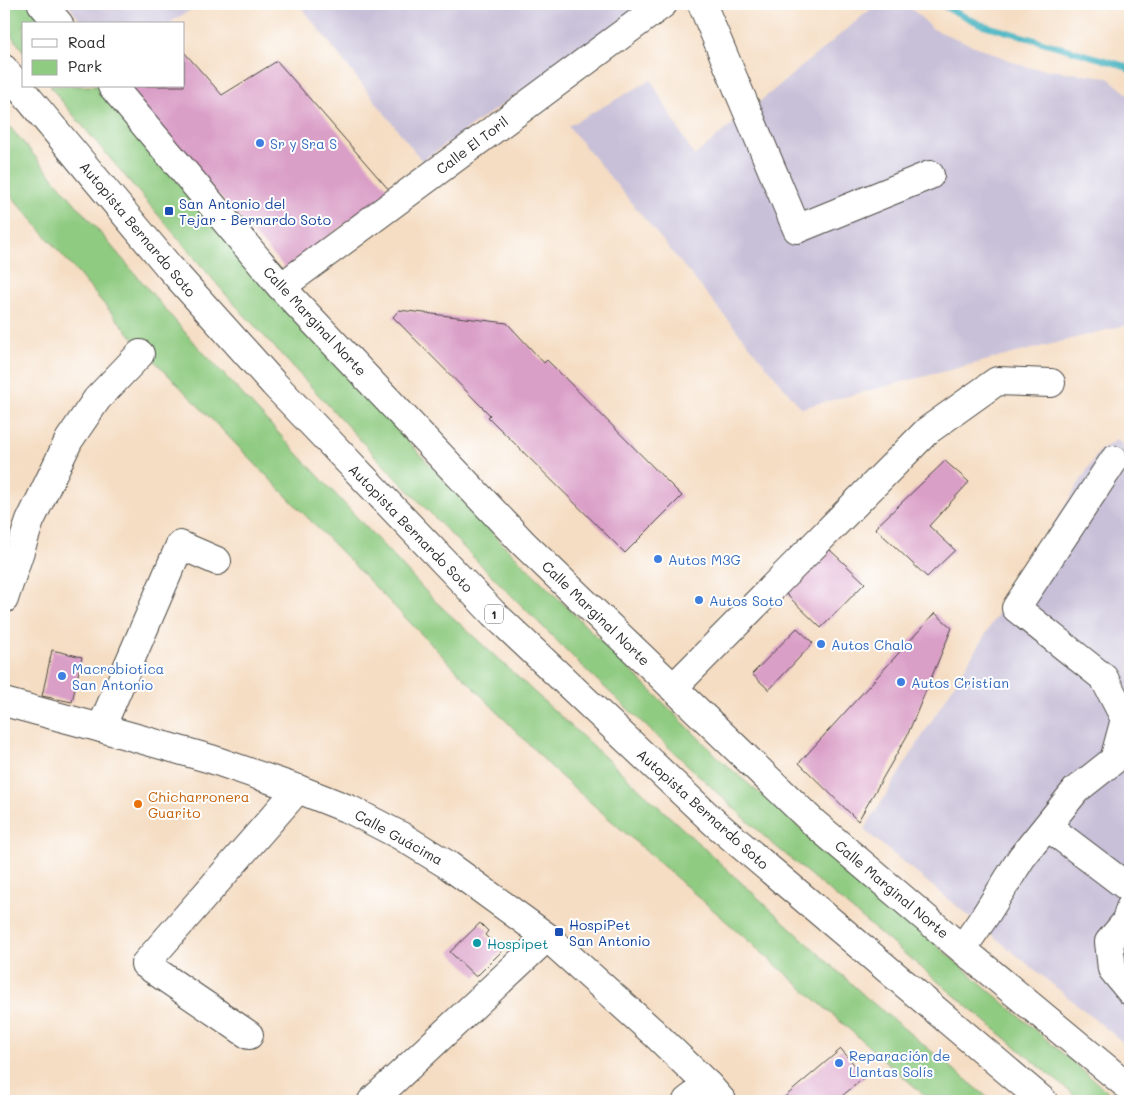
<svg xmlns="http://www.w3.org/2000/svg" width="1134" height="1105" viewBox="0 0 1134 1105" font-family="Mali,sans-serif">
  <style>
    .industrial { fill: #c8c0d8 }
    .green { fill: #8fcb81; stroke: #5d7b56 }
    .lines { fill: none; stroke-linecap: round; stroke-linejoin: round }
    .stream { stroke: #44b2c0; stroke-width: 6 }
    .building { fill: #da9fc7 }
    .minor-casing { stroke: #494642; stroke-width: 30 }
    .major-casing { stroke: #494642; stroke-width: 30 }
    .highway-casing { stroke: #494642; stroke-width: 30 }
    .minor { stroke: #fff; stroke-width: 28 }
    .major { stroke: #fff; stroke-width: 28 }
    .highway { stroke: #fff; stroke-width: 28 }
    .shop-dot { fill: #3f7fe0; stroke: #fff; stroke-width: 2 }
    .transit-dot { fill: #1a4fb4; stroke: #fff; stroke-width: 2 }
    .food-dot { fill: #e8710a; stroke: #fff; stroke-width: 2 }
    .culture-dot { fill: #0f9aa8; stroke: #fff; stroke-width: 2 }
    .labels { text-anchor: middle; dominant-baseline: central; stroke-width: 4; stroke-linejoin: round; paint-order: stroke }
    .shield { fill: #fff; stroke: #6b6b6b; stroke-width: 1 }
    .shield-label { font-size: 12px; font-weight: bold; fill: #2b2b2b }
    .shop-label { font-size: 14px; fill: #366cbe; stroke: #fff; text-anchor: start }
    .street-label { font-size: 14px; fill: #2b2b2b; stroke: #fff }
    .transit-label { font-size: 14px; fill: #164399; stroke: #fff; text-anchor: start }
    .food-label { font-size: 14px; fill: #c56008; stroke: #fff; text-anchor: start }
    .culture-label { font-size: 14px; fill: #0d838f; stroke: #fff; text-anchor: start }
  </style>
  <rect width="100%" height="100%" fill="#fff"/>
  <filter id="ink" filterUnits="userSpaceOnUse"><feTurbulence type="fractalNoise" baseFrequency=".02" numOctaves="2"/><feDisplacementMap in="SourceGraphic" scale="10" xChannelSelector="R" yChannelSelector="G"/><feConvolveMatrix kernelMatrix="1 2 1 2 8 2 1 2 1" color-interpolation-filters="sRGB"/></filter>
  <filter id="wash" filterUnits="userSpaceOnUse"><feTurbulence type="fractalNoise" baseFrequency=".0096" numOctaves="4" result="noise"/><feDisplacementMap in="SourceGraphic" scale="20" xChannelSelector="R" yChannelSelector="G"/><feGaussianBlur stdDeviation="1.12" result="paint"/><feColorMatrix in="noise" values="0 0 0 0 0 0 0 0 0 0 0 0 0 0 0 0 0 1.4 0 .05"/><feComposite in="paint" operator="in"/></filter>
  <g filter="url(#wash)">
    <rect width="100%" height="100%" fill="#f5ddc3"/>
    <path class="industrial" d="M67 4H200L168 24H83Z
      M299 4H644L422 161Z
      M877 4H907L933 29 1026 67 1107 77 1130 96V324L801 408 568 126 651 80 694 156Z
      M1118 439 1130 459V1048L864 830 1099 451Z"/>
    <path class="green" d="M4 4H30L46 24H24V52L4 26Z
      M50 86H97L276 297 498 539 723 762 1118 1101H1081L767 839 585 669 466 550 378 459 227 296 64 104Z
      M4 120 189 337 434 600 868 999 992 1101H931L557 773 139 345 4 187Z"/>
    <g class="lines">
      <path class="stream" d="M939 4 980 24 1125 66 1130 71"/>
    </g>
    <g id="blocks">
      <path class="building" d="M184 52 222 95 277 61 390 191 285 268 119 86H184Z
        M399 310 507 323 544 363 547 360 682 496 625 553 488 417 490 415 393 317Z
        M945 461 969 482 929 526 955 550 927 577 875 528Z
        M829 549 865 583 821 628 785 593Z
        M935 613 952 628 907 736 858 821 799 763Z
        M797 628 813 643 769 690 752 674Z
        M52 650 82 657 72 702 42 696Z
        M480 923 488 931 485 935 502 951 476 977 450 952Z
        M841 1049 865 1077 836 1101H780Z"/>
    </g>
  </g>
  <g filter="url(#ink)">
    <use href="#blocks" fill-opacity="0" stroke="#494642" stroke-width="1"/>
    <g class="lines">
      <defs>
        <path id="minor" d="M42 4 59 24
          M702 4 797 229 930 175
          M112 86 281 287 524 544 814 823 962 949 1130 1088
          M281 287 663 4
          M4 599 30 521 69 440 97 399 140 354
          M673 688 927 431 997 381 1051 383
          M101 728 180 545 217 561
          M1047 826 1130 889
          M1130 908 1125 923 1109 942 1112 969 1130 991
          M962 949 985 916 1022 857 1047 826 1076 790 1114 760 1125 719 1104 678 1016 608 1114 460
          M249 1035 145 964 298 789
          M372 1101 547 937
          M687 1101 708 1085"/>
        <path id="major" d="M4 702 101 728 211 759 298 789 351 810 401 836 448 865 547 937 654 1033 708 1085 722 1101"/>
        <path id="highway" d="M4 69 170 268 274 384 493 613 715 823 1043 1101"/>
      </defs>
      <use href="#minor" class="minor-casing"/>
      <use href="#major" class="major-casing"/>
      <use href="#highway" class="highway-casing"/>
      <use href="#minor" class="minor"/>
      <use href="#major" class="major"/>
      <use href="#highway" class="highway"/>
    </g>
  </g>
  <g class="shop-dot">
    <circle cx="260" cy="143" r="5"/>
    <circle cx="658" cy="559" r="5"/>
    <circle cx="699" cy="600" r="5"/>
    <circle cx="821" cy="644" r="5"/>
    <circle cx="62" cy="676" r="5"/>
    <circle cx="901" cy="682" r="5"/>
    <circle cx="839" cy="1063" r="5"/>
  </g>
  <g class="transit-dot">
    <rect x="164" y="206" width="10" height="10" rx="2.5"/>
    <rect x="554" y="927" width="10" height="10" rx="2.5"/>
  </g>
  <circle class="food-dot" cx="138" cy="804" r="5"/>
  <circle class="culture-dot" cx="477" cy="943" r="5"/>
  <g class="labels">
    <rect class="shield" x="485" y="604.5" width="18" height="19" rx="4"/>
    <g class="shield-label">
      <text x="494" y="614">1</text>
    </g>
    <g class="shop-label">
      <text x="270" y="143">Sr y Sra S</text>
      <text x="668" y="559">Autos M3G</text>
      <text x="709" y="600">Autos Soto</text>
      <text x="831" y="644">Autos Chalo</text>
      <text x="72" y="668">Macrobiotica<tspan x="72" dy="16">San Antonio</tspan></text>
      <text x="911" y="682">Autos Cristian</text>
      <text x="849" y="1055">Reparación de<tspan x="849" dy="16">Llantas Solís</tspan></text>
    </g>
    <g class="street-label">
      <text transform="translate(472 145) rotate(-37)">Calle El Toril</text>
      <text transform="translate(138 229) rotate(50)">Autopista Bernardo Soto</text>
      <text transform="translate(315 321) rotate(47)">Calle Marginal Norte</text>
      <text transform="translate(411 528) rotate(46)">Autopista Bernardo Soto</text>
      <text transform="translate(596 613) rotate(44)">Calle Marginal Norte</text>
      <text transform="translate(703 809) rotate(42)">Autopista Bernardo Soto</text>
      <text transform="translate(399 837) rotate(29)">Calle Guácima</text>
      <text transform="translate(892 889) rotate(40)">Calle Marginal Norte</text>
    </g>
    <g class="transit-label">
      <text x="179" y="203">San Antonio del<tspan x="179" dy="16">Tejar - Bernardo Soto</tspan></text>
      <text x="569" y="924">HospiPet<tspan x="569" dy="16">San Antonio</tspan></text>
    </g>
    <g class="food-label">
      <text x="148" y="796">Chicharronera<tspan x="148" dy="16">Guarito</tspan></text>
    </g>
    <g class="culture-label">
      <text x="487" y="943">Hospipet</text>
    </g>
  </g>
  <rect width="1134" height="1105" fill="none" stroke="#fff" stroke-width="20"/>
  <rect x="22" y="22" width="162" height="65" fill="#ffffff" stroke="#aaaaaa"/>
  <rect x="32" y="39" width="25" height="8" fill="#ffffff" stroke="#aaaaaa"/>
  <text x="68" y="48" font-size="15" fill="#2b2b2b">Road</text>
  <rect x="32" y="60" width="25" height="15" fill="#8fcb81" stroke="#aaaaaa"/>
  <text x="68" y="72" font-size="15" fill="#2b2b2b">Park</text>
</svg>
